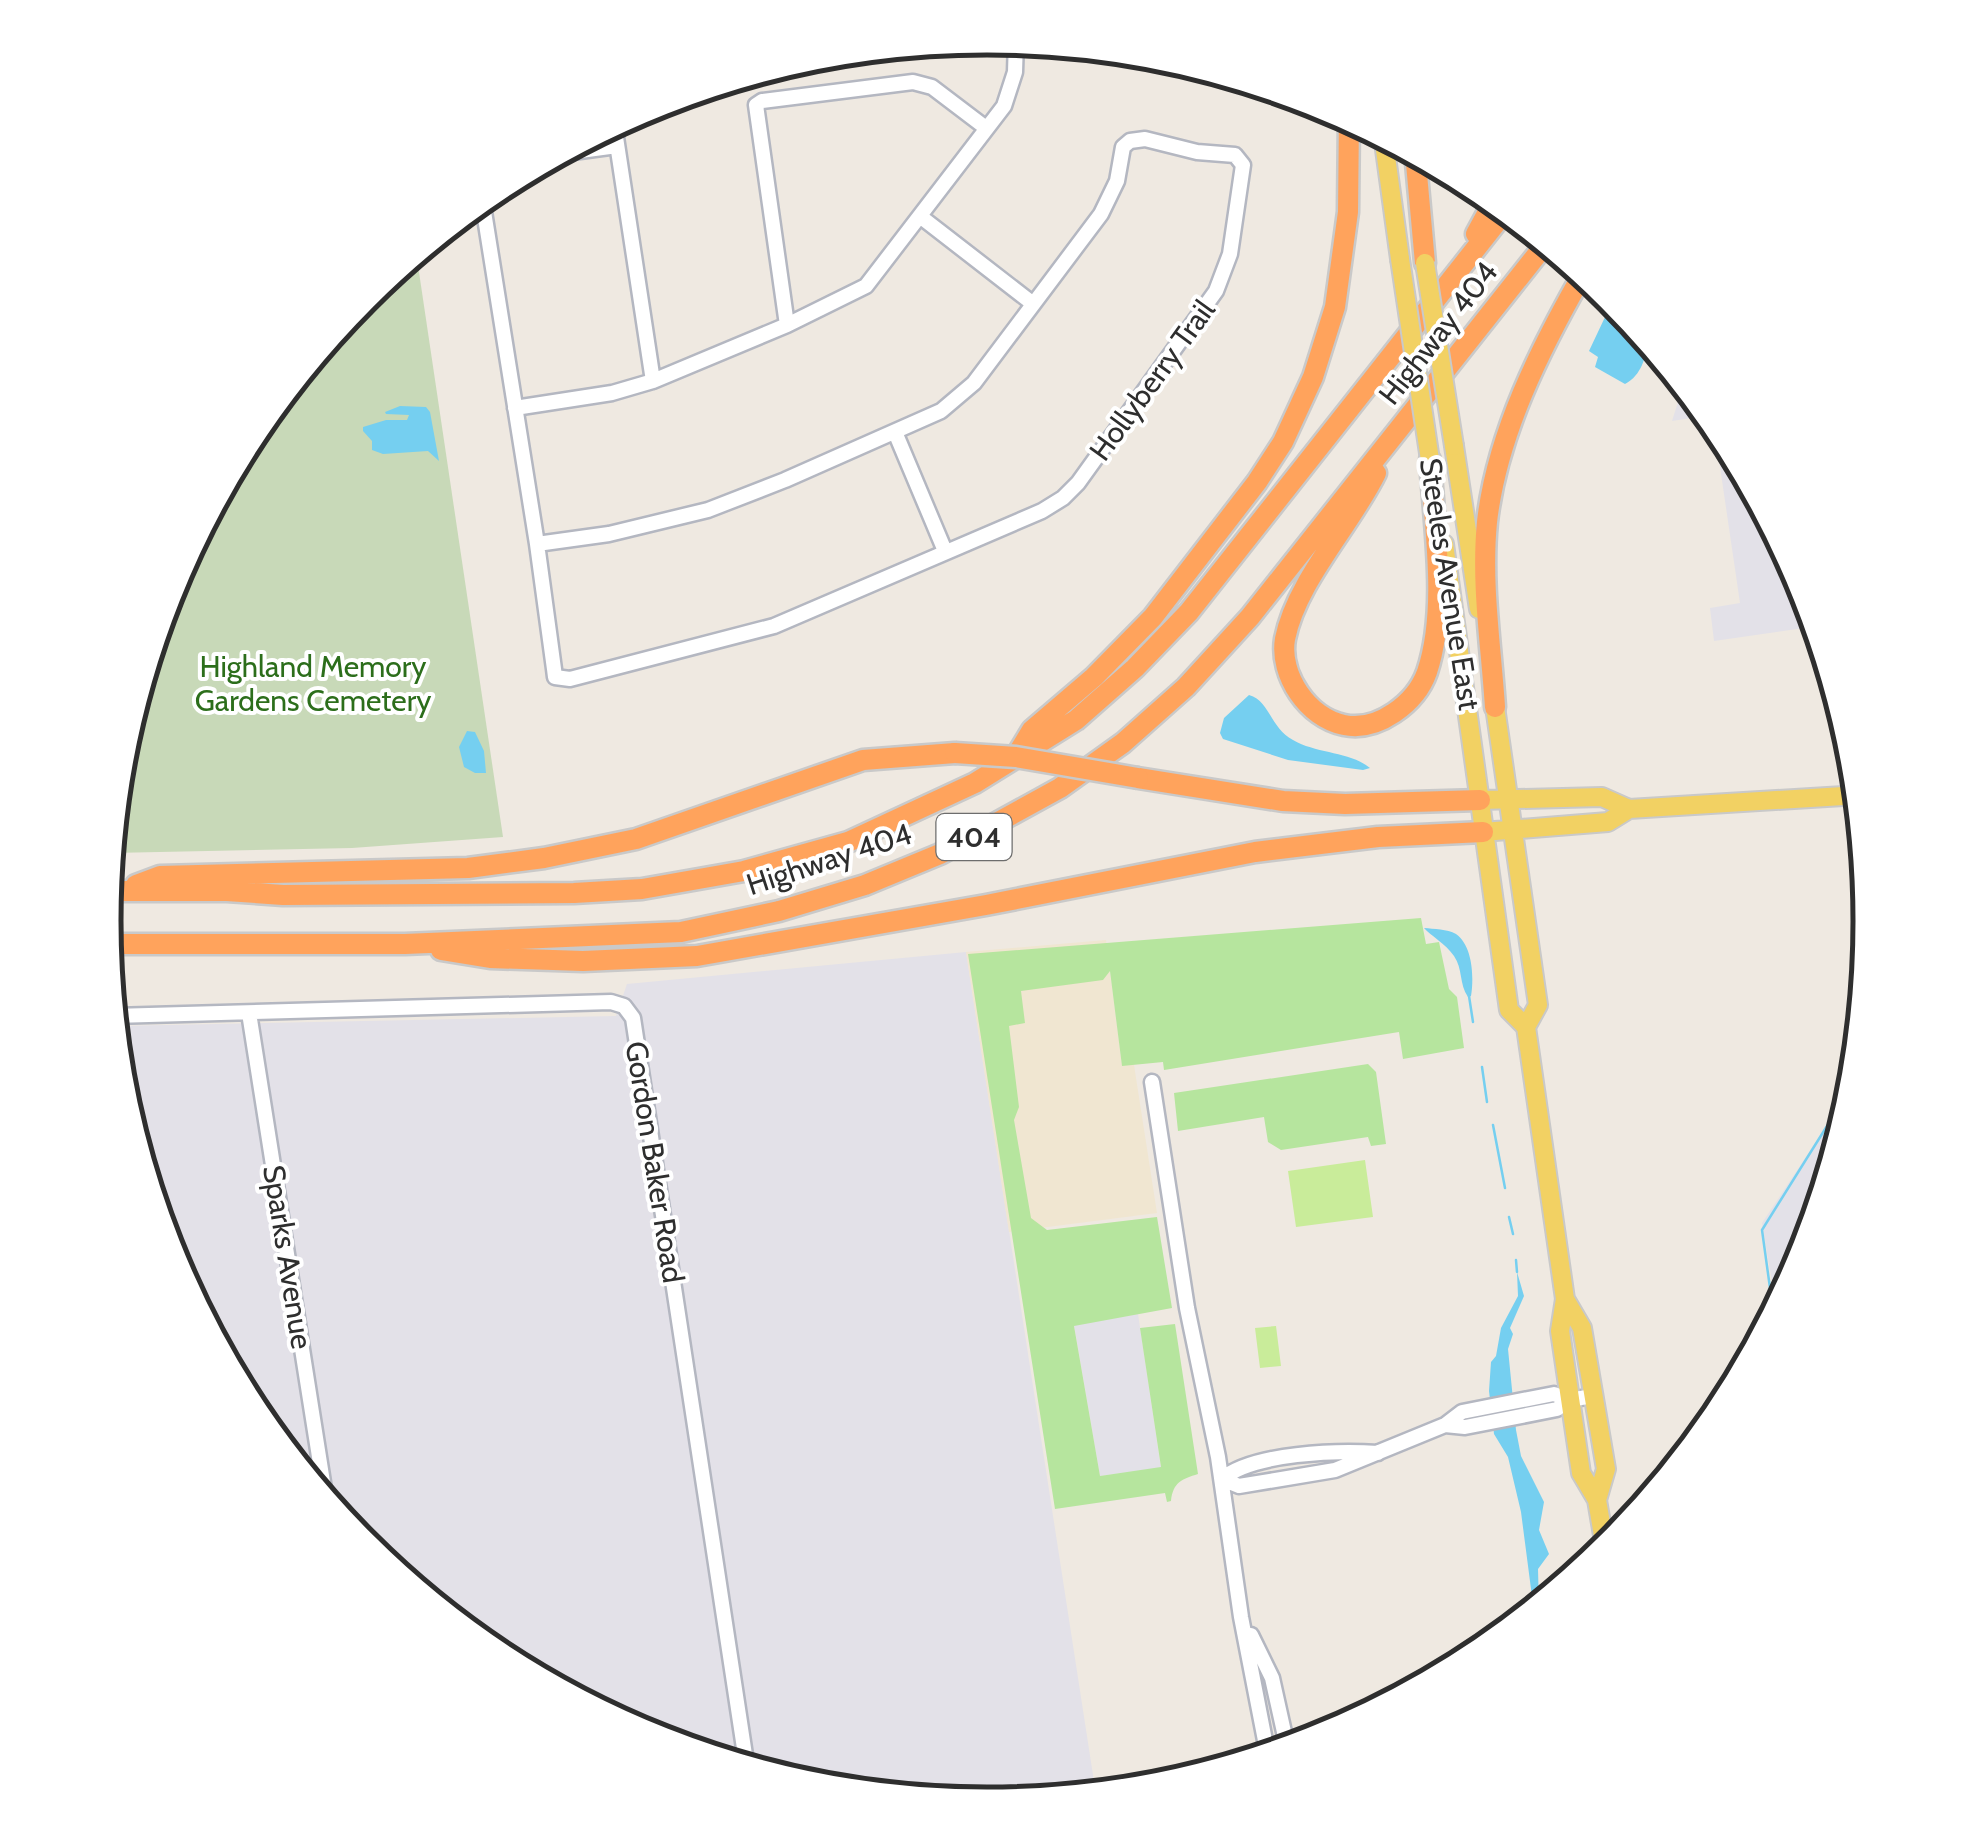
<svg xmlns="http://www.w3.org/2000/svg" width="1976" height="1843" viewBox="0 0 1976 1843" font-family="Cabin,sans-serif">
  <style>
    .industrial { fill: #e3e1e8 }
    .education { fill: #f0e6d1 }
    .green { fill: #b6e59e }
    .cemetery { fill: #c8d9b8 }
    .pitch { fill: #c9ec9a }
    .water { fill: #75cff0 }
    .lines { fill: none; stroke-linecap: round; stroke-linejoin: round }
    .stream { stroke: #75cff0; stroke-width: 2.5 }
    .minor-casing { stroke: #b4b7c1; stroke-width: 19 }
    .major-casing { stroke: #c9c9c9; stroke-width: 22 }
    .highway-casing { stroke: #c9c9c9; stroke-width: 25 }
    .minor { stroke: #fff; stroke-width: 14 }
    .major { stroke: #f2d163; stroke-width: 18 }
    .highway { stroke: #ffa35c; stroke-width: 20 }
    .major-bridge-casing { stroke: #c9c9c9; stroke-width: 22; stroke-linecap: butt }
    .highway-bridge-casing { stroke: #c9c9c9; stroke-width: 25; stroke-linecap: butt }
    .major-bridge { stroke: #f2d163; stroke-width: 18 }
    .highway-bridge { stroke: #ffa35c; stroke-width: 20 }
    .labels { text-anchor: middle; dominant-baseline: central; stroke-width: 8; stroke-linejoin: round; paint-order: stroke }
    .shield { fill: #fff; stroke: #6d6d6d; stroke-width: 2.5 }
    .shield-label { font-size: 28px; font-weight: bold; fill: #2e2e2e }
    .street-label { font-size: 30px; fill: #2e2e2e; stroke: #fff }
    .park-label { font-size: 30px; fill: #2c6e1b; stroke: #fff }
    .rim { fill: none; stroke: #2e2e2e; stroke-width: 5 }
  </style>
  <rect width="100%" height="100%" fill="#efe9e1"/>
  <path class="industrial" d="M1684 383 1711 415 1672 421Z
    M1713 419 1723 431 1805 584 1818 626 1714 641 1710 608 1740 603Z
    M966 952 1095 1788 970 1804 815 1788 649 1738 496 1656 363 1546 253 1412 171 1259 121 1093 114 1026 616 1016 627 984Z
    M1845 1098H1854L1804 1260 1777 1312 1762 1223Z
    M1138 1314 1161 1468 1100 1476 1074 1325Z"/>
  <path class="education" d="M1106 940 1122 1065H1134L1157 1213 1009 1232 966 952Z"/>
  <path class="green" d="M1421 918 1426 944 1439 942 1449 989 1457 997 1464 1048 1403 1059 1399 1032 1164 1070 1163 1062 1122 1066 1110 971 1103 980 1021 991 1025 1023 1009 1026 1019 1107 1014 1120 1031 1218 1047 1230 1157 1217 1172 1308 1074 1326 1100 1476 1161 1467 1140 1328 1175 1324 1198 1474C1182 1479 1173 1482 1171 1501L1167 1502 1165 1493 1055 1509 968 954Z
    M1368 1064 1376 1072 1386 1144 1371 1146 1368 1137 1281 1150 1268 1142 1264 1117 1178 1131 1174 1093Z"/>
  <path class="cemetery" d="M416 252 503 837 352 848 111 853 121 748 172 583 253 430 363 296Z"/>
  <path class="pitch" d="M1365 1160 1373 1217 1296 1227 1288 1171Z
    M1276 1326 1281 1366 1260 1368 1255 1328Z"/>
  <path class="water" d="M1614 298 1649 340C1645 358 1642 375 1625 384L1595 367 1598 357 1589 351Z
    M400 406 426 407 430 412 439 461 428 451 383 454 372 450V441L363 431V427L386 420H407L409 415 386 414 385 412Z
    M1249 695C1270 701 1270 728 1293 740 1317 754 1349 751 1370 768L1363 770 1288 760 1223 739 1220 733 1224 718Z
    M467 731 475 732 484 751 486 773H475L464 767 459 747Z
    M1424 928C1434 929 1447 929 1456 934 1473 946 1474 978 1471 996L1468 997C1459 984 1463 969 1454 956 1446 944 1430 935 1424 928Z
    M1517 1272 1524 1296 1510 1328 1513 1334 1508 1349 1516 1430 1521 1456 1544 1502 1539 1530 1549 1554 1538 1569 1539 1607 1534 1612 1521 1512 1508 1457 1494 1434 1489 1391 1491 1362 1496 1356 1501 1328 1518 1296Z"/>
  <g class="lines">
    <path class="stream" d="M1469 996 1473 1022
      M1482 1067 1487 1102
      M1493 1125 1505 1188
      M1509 1217 1513 1234
      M1516 1260 1517 1272
      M1774 1317 1762 1230 1842 1102H1853"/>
    <defs>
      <path id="minor" d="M614 124 653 381
        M558 154 617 146
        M482 199 537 544 554 669 555 677 570 679 774 626 1042 511 1063 498 1078 483 1216 291 1230 254 1243 165 1235 155 1197 152 1145 139 1130 141 1123 147 1117 181 1101 214 974 383 941 411 785 480 708 510 609 534 537 544
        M921 217 1032 303
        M787 325 756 105 762 101 913 82 932 87 986 128
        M515 408 612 393 653 381 787 325 866 286 1004 106 1015 72 1016 40
        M895 432 945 551
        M249 1013 326 1501
        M113 1016 611 1002 624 1006 633 1018 747 1768
        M1152 1082 1187 1308 1218 1457 1241 1617 1268 1756
        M1445 1425 1465 1427 1557 1409 1569 1400 1593 1396
        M1378 1453C1338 1450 1253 1453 1222 1479L1239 1486 1335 1470 1445 1425 1462 1412 1554 1394 1569 1400
        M1251 1635 1272 1678 1288 1750"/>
      <path id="major" d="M1383 135 1400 259
        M1454 446 1479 609
        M1444 544 1509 1010 1526 1027 1565 1299 1560 1331 1581 1473 1597 1500 1606 1553
        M1493 693 1538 1005 1526 1027
        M1480 800 1602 797 1629 809 1860 795
        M1483 832 1608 822 1629 809
        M1565 1299 1582 1328 1606 1469 1597 1500"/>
      <path id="highway" d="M1415 152 1425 263
        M1476 234 1495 199
        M1376 473C1350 526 1296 582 1285 639 1279 675 1308 718 1344 725 1378 732 1416 703 1427 672 1448 609 1434 525 1430 460
        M1495 707C1491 646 1481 583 1487 522 1497 434 1540 349 1584 272
        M1015 758 1032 730 1094 677 1153 617 1257 482 1283 442 1313 377 1335 307 1348 212 1349 117
        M1138 778 1283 801 1345 804 1480 800
        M136 885 160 876 468 868 544 858 636 839 863 760 955 753
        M107 891H227L283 895 574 893 642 889 744 871 848 842 975 783 1076 720 1135 668 1189 612 1507 209
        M106 944H405L681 932 779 911 865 885 940 854 1060 788 1123 743 1186 687 1250 617 1547 242
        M441 950 490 958 583 961 697 956 986 905 1255 852 1378 837 1483 832"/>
    </defs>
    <use href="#minor" class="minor-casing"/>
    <use href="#major" class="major-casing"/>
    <use href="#highway" class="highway-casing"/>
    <use href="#minor" class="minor"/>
    <use href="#major" class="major"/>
    <use href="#highway" class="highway"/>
    <defs>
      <path id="major-bridge" d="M1400 259 1430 460
        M1425 263 1454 446"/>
      <path id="highway-bridge" d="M955 753 1016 757 1138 778"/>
    </defs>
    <use href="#major-bridge" class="major-bridge-casing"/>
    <use href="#highway-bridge" class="highway-bridge-casing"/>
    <use href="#major-bridge" class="major-bridge"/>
    <use href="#highway-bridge" class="highway-bridge"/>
  </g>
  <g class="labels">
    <rect class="shield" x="936.5" y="814" width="75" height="46" rx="8"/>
    <g class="shield-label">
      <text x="974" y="837">404</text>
    </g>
    <g class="street-label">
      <text transform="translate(1438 333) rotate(-52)">Highway 404</text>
      <text transform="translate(1152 380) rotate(-54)">Hollyberry Trail</text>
      <text transform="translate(1450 584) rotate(81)">Steeles Avenue East</text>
      <text transform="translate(829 859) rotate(-18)">Highway 404</text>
      <text transform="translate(655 1162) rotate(81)">Gordon Baker Road</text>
      <text transform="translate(288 1257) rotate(81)">Sparks Avenue</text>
    </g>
    <g class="park-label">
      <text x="313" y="666">Highland Memory<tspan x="313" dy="34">Gardens Cemetery</tspan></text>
    </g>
  </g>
  <path d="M0 0H1976V1843H0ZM121 921a866 866 0 1 1 1732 0a866 866 0 1 1-1732 0Z" fill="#fff" fill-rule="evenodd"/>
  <path class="rim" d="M121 921a866 866 0 1 1 1732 0a866 866 0 1 1-1732 0Z"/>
</svg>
